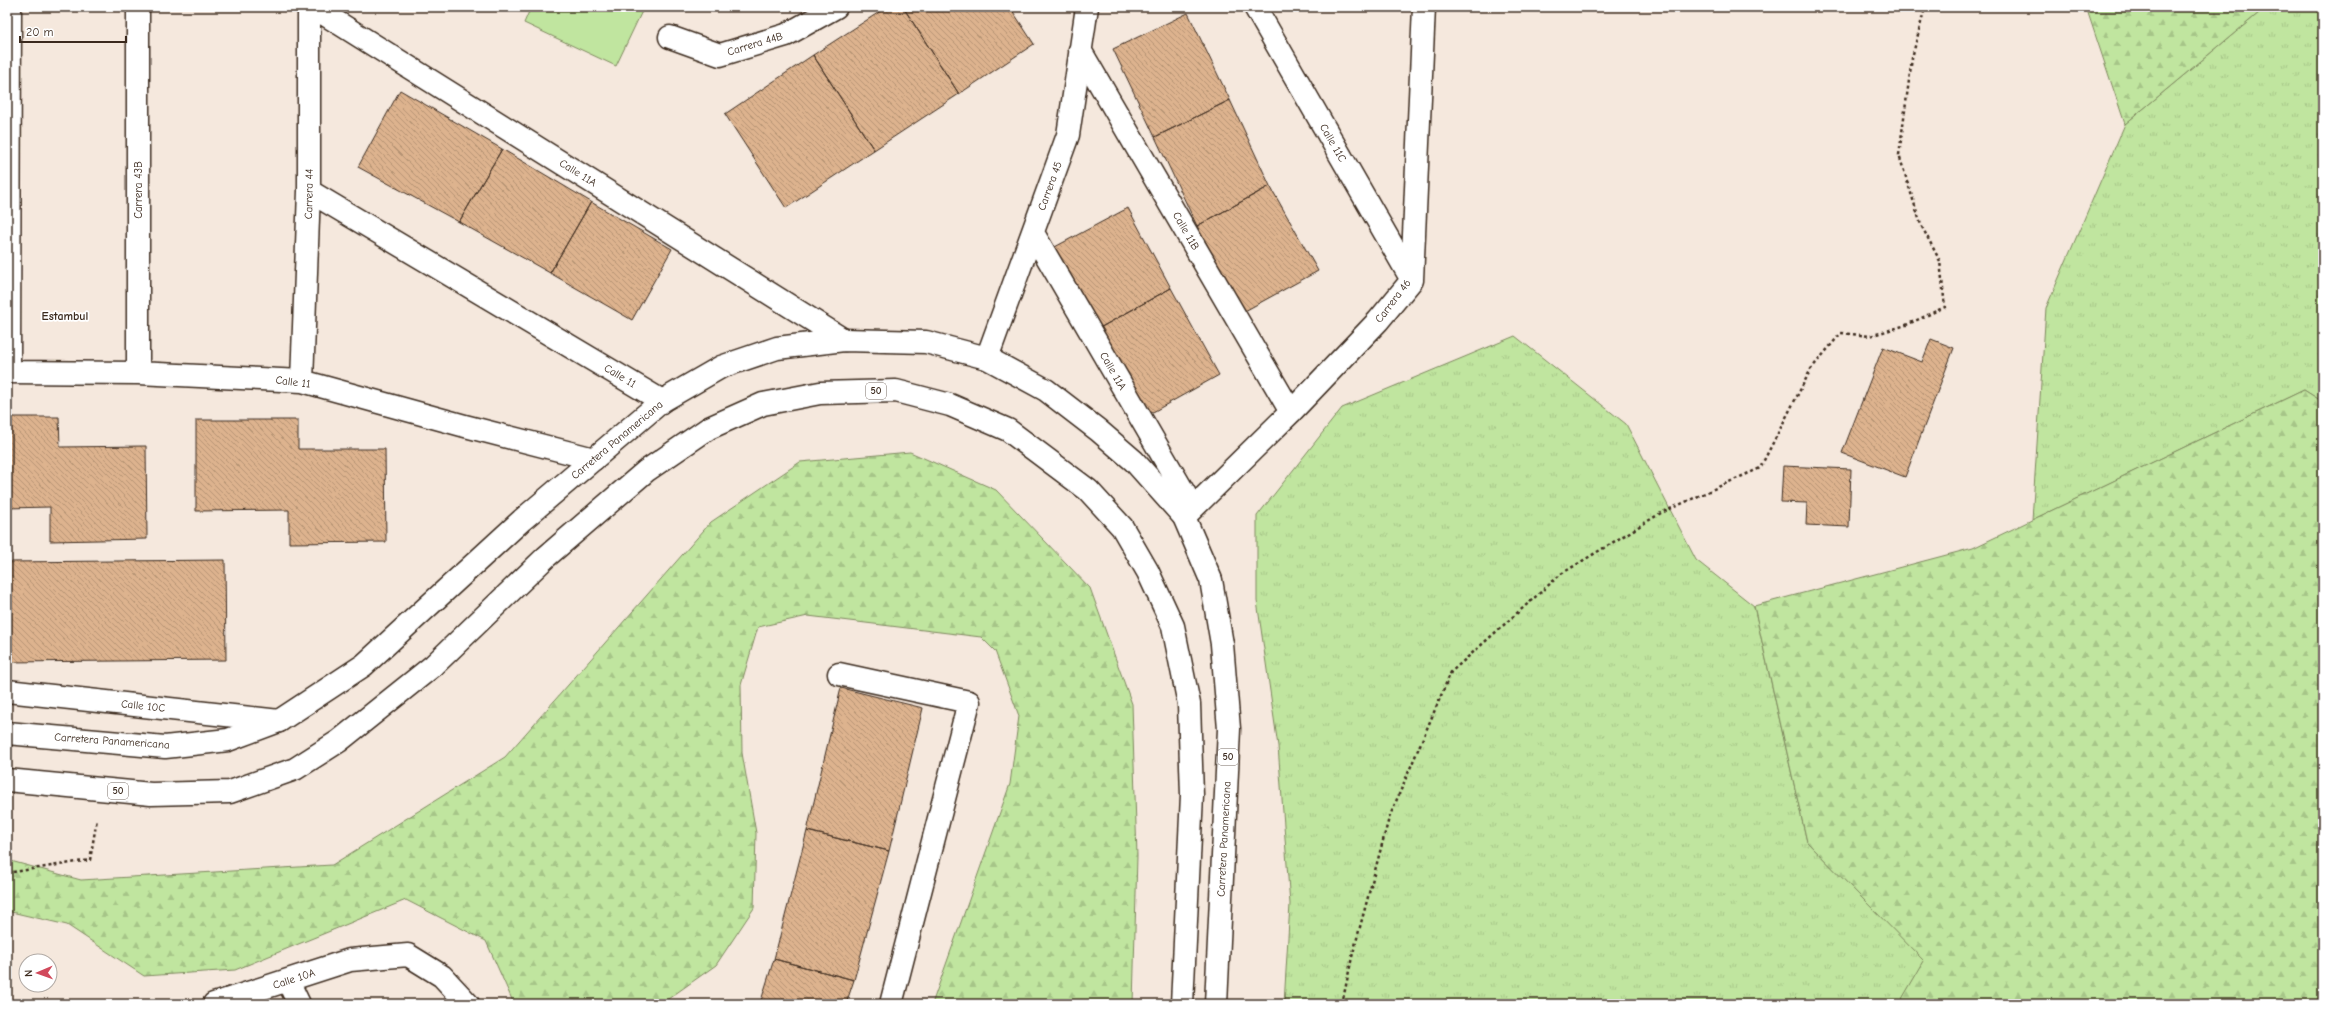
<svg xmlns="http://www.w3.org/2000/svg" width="2330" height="1011" viewBox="0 0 2330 1011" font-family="'Comic Neue',sans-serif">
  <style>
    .grass { fill: url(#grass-tufts); stroke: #7e885e }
    .forest { fill: url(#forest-firs); stroke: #7e885e }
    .park { fill: #c0e59f; stroke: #7e885e }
    .building { fill: url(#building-back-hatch); stroke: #3b2a1e }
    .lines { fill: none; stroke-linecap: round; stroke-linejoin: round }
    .minor-casing { stroke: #3b2a1e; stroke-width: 25 }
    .highway-casing { stroke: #3b2a1e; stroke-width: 25 }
    .path { stroke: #3b2a1e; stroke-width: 2.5; stroke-dasharray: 3 3; stroke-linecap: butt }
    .minor { stroke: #fff; stroke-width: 22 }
    .highway { stroke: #fff; stroke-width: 22 }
    .labels { text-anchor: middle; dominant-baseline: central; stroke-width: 3.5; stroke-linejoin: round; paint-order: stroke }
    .shield { fill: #fff; stroke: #766a62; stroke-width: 1 }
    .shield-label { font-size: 10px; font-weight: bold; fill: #3b2a1e }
    .street-label { font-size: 11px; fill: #3b2a1e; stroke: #fff }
    .neighbourhood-label { font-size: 12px; font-weight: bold; fill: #3b2a1e; stroke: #fff }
  </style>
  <defs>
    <pattern id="grass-tufts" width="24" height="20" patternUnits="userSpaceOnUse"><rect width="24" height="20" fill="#c0e59f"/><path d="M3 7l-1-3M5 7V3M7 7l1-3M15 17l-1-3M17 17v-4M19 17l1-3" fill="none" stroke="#a6c588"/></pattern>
    <pattern id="forest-firs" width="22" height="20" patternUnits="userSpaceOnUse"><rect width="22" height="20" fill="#c0e59f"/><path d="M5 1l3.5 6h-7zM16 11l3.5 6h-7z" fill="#a6c588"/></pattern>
    <pattern id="building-back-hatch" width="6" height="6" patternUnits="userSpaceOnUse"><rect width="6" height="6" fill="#ddb38e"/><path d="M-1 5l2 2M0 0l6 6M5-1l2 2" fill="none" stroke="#b49273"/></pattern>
  </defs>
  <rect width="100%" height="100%" fill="#f5e8dd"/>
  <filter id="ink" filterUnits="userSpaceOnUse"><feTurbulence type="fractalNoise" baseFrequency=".025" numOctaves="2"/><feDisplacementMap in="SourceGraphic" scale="8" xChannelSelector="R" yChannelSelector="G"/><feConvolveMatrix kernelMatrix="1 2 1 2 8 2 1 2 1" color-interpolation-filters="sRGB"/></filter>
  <g filter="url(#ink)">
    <path class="grass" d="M2266 7H2323V402L2304 390 2032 520 2046 308 2125 124Z
      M1515 336 1626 424 1696 560 1754 606 1807 842 1925 961 1899 1004H1284L1290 904 1278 746 1257 601V516L1342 408Z"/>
    <path class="forest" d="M2086 7H2266L2125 124Z
      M2304 390 2323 402V1004H1899L1924 961 1807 842 1754 606 1973 548Z
      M910 452 996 490 1090 588 1132 704 1137 856 1133 1004H932L1010 784 1019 716 995 651 981 637 808 616 758 627 741 685 742 753 756 833 754 908 716 965 661 1004H514L486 941 406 900 235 970 144 976 67 925 7 911V860L81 880 332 865 505 757 711 522 800 462Z"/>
    <path class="park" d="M531 7H644L616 66 524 23Z"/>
    <path class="building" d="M887 7H903L959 94 874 150 813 55Z
      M903 7H1010L1034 44 959 94Z
      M1188 13 1230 100 1155 137 1113 49Z
      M813 55 874 150 786 208 725 114Z
      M400 90 502 149 459 222 358 167Z
      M1230 100 1270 186 1197 226 1155 137Z
      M502 149 591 202 550 273 459 222Z
      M1270 186 1318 271 1243 312 1197 226Z
      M591 202 672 249 632 320 550 273Z
      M1128 208 1171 288 1096 330 1051 249Z
      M1171 288 1219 375 1144 417 1096 330Z
      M1931 339 1954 348 1905 477 1842 453 1883 347 1922 362Z
      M7 417H59L60 447 146 446 147 539 50 541V507L7 508Z
      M196 420H298V449H385L386 542 289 543V510L196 511Z
      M1783 466 1851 469 1849 527 1806 525 1807 503 1781 502Z
      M225 560 226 660 7 662V562Z
      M841 688 923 708 889 851 807 831Z
      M807 831 889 851 854 980 774 959Z
      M774 959 854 980 846 1004H760Z"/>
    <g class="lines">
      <defs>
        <path id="minor" d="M138 7V373
          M313 7 844 340
          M1255 7 1412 280
          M670 37 720 55 786 35 836 7
          M1080 50 1291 412
          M309 191 662 401
          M1033 233 1193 508
          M987 358 1068 135 1087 7
          M7 372 138 373 302 381 465 426 594 459
          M9 372 10 7
          M302 381 309 191V7
          M1184 517 1291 412 1378 321 1412 280 1424 7
          M839 674 969 702 891 1004
          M7 691 279 721
          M288 981 299 1004
          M214 1004 350 960 408 955 442 976 468 1004"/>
        <path id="highway" d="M7 733 165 747 228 740 279 721 364 665 522 520 662 401 721 367 777 348 844 340 926 342 987 358 1046 390 1098 430 1134 461 1184 517 1211 580 1222 644 1229 729 1216 1004
          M7 780 151 794 230 792 295 769 339 741 434 665 546 557 646 471 709 428 763 404 820 393 896 391 950 405 1008 430 1088 490 1122 527 1148 572 1173 626 1189 704 1192 795 1182 1004"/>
      </defs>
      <use href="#minor" class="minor-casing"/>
      <use href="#highway" class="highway-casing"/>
      <path class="path" d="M7 873 90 860 97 819
        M1342 1004 1352 957 1389 818 1451 672 1561 574 1661 513 1760 468 1811 369 1841 333 1870 336 1906 325 1945 307 1940 261 1921 225 1899 155 1912 58 1925 7"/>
      <use href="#minor" class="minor"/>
      <use href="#highway" class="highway"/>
    </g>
  </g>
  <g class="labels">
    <g class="shield">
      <rect x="866" y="383" width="20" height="16" rx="3"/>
      <rect x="1218" y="749" width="20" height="16" rx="3"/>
      <rect x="108" y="783" width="20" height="16" rx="3"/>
    </g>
    <g class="shield-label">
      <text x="876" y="391">50</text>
      <text x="1228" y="757">50</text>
      <text x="118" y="791">50</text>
    </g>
    <g class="street-label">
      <text transform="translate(755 44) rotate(-17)">Carrera 44B</text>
      <text transform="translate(1333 143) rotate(60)">Calle 11C</text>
      <text transform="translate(578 173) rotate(32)">Calle 11A</text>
      <text transform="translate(1050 186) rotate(-70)">Carrera 45</text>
      <text transform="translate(138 190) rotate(-90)">Carrera 43B</text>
      <text transform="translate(309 194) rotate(-89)">Carrera 44</text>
      <text transform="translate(1186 231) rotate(60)">Calle 11B</text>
      <text transform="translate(1393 301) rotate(-53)">Carrera 46</text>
      <text transform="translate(1113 371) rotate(60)">Calle 11A</text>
      <text transform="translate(620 376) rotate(31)">Calle 11</text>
      <text transform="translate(293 382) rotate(7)">Calle 11</text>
      <text transform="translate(617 440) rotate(-40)">Carretera Panamericana</text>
      <text transform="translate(143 706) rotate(6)">Calle 10C</text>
      <text transform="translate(112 741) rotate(4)">Carretera Panamericana</text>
      <text transform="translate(1224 839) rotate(-87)">Carretera Panamericana</text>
      <text transform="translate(294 979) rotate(-18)">Calle 10A</text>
    </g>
    <g class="neighbourhood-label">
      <text x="65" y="316">Estambul</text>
    </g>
  </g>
  <rect width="2330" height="1011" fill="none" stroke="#fff" stroke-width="24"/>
  <rect x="12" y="12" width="2306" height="987" fill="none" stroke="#3b2a1e" stroke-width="1.5" filter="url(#ink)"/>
  <g transform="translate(38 973) rotate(268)"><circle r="19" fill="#ffffff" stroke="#b1aaa5"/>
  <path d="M0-3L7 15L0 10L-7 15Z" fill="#d1495b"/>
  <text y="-6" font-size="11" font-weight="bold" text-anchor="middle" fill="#3b2a1e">N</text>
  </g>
  <path d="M20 36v6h106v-6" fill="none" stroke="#3b2a1e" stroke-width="2"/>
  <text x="26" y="36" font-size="12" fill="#3b2a1e" stroke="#ffffff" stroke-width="3" paint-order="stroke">20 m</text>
</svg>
